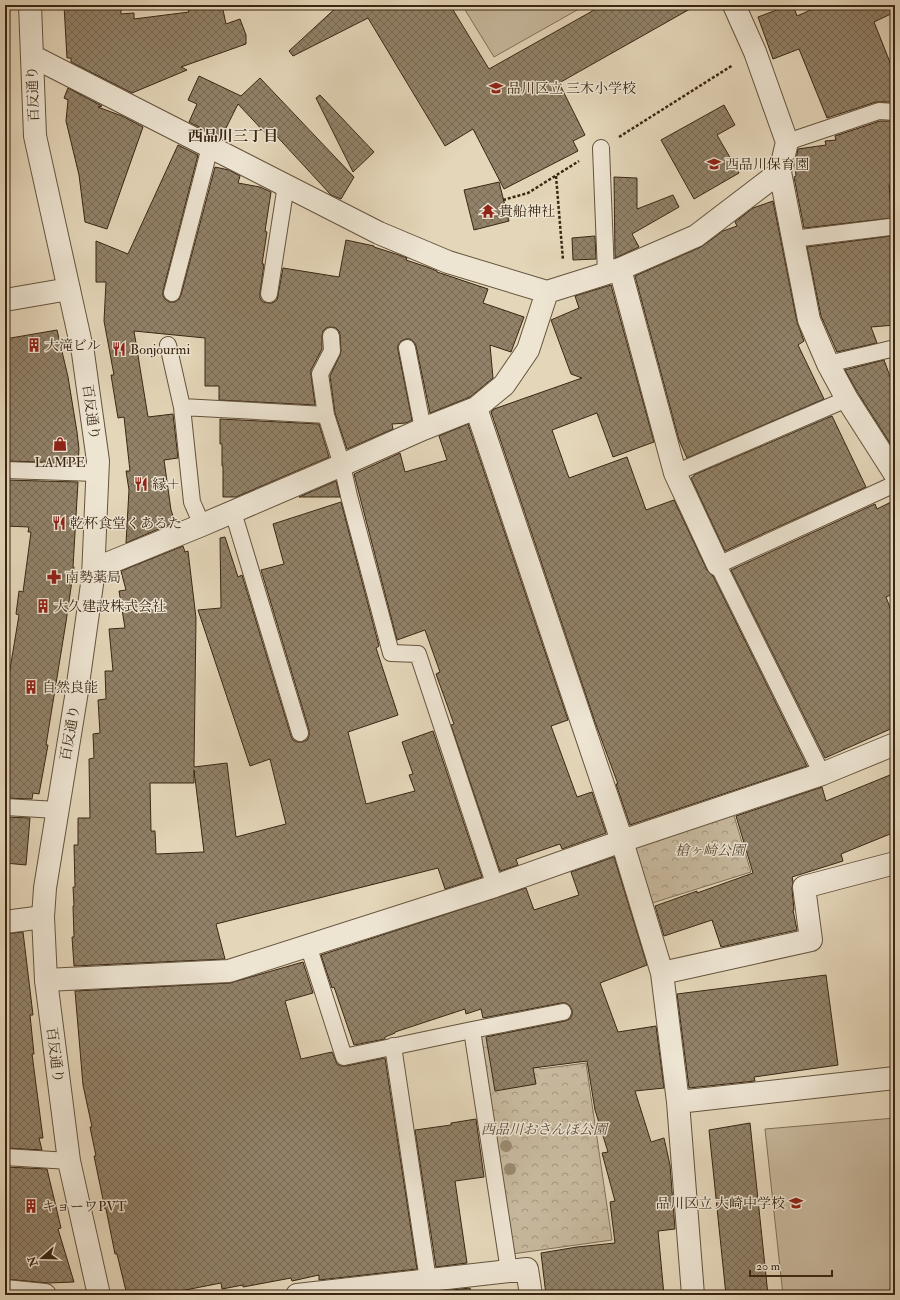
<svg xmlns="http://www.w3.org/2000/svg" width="900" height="1300" viewBox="0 0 900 1300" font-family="'IM FELL Double Pica','Noto Serif JP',serif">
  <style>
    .grass { fill: #c7b89d; stroke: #807058 }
    .park { fill: url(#park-crowns); stroke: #807058 }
    .building { fill: url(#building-cross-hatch); stroke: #3a2713; fill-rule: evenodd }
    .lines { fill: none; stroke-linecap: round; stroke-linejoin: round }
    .service-casing { stroke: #64533c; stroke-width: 18 }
    .minor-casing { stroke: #64533c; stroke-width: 24 }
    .tertiary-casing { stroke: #64533c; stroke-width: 24 }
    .path { stroke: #3a2713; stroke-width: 2.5; stroke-dasharray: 3 2; stroke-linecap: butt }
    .service { stroke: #ede4d2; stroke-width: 16 }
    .minor { stroke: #ede4d2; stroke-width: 22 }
    .tertiary { stroke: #ede4d2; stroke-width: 22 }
    .tree { fill: #9a8a71 }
    .labels { text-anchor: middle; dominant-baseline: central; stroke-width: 3; stroke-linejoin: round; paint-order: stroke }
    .poi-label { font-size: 14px; fill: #3a2713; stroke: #ede4d2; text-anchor: start }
    .street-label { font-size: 14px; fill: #3a2713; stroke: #ede4d2 }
    .park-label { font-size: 14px; font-style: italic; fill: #5d4b36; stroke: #ede4d2 }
    .neighbourhood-label { font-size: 15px; font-weight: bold; fill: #3a2713; stroke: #ede4d2 }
  </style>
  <defs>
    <pattern id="park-crowns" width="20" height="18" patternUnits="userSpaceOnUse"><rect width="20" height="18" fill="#c7b89d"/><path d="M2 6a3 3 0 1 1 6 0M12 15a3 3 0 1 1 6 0" fill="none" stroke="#a3967f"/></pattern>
    <pattern id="building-cross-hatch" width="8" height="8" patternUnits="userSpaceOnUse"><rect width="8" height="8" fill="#928269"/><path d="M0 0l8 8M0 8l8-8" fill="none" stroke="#786a55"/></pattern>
  </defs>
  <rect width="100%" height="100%" fill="#e4d6b9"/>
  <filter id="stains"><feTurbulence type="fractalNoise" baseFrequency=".005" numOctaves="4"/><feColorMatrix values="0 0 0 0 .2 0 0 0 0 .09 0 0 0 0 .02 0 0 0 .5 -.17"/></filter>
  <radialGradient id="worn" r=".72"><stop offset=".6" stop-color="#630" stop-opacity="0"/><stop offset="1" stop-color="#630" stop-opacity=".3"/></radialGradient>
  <path class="grass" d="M462 5H586L494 57Z
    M895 1118V1295H783L765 1129Z"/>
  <path class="park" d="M732 809 751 872 646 905 629 852 638 840Z
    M533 1023 540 1069 586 1063 612 1240 512 1254 478 1033Z"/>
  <path class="building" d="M64 5H121V14L134 13V19L189 12 187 5H222L226 24 240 19 246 35V44L181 67 187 70 132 93 71 62V58H67Z
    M339 5H450L489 69 603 5H697L559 83 585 135 573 141 578 151 504 189 473 129 445 146 368 18 293 56 289 51Z
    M790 5H793L797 16 822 5H895V12L874 22 895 75V102H876L827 118 799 49 773 59 758 17Z
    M199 76 241 96 260 78 354 177 341 199 331 195 271 130 267 135 238 104 221 138 189 122 197 104 188 100Z
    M68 88 102 106 98 107 122 116 143 127 107 229 85 222 79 175 66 121 68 100 64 98Z
    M320 95 374 152 353 172 316 98Z
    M724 105 735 125 717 135 739 173 694 199 661 140Z
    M880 121H895V185H889L892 218 804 228 794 177 796 176 795 164 798 149 826 145 825 141 836 140 835 136Z
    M178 145 198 155 163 291V296L165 299 169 302H175L179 299 181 295 215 167 229 170 240 176 238 183 260 187 271 192 265 231 267 232 262 264H264L260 293V298L263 302 268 303H272L277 300 278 295 283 268 339 277 346 240 374 246V247L396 254 407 258 406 260 427 267 437 271V272L488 289 483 303 524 317 511 352 490 345 493 378 470 397 430 413 416 346 414 342 410 339H406L401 341 398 345V350L412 420 406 423 392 424 393 429 347 449 335 413 330 376 340 355 341 351 340 335 339 331 336 328 330 327 326 328 323 331 322 337V349L311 370V375L315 405 219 400V386H205V338L134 331 148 417 173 414 178 458 164 460 171 510 175 522 126 543 129 490 126 471H130L124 417 118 418 111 375H114L104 321 106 282H96V241L128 254Z
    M614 177 637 178V209L673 195 679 207 632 234 639 247 615 258Z
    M499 182 509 221 474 230 464 190Z
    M773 201 797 322 804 341 798 345 824 399 687 458 679 440 635 276 701 247 723 231 737 226 735 222 753 208Z
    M595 236 596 259 573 260 572 238Z
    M891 236H893L895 253V325L871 327 877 343 837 352 821 316 807 247Z
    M611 285 654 442 613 457 597 413 552 430 569 478 627 457 646 510 674 500 707 570 713 576 807 766 630 825 616 784H618L595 722 491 412 494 409 582 378 571 374 551 320 579 308 575 296Z
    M57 330 68 377 77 432 79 449 78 463 5 461V339Z
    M884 360 895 390V451L858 393 845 370Z
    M832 416 866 487 725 551 691 478 694 476V475Z
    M220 419 319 424 329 457 236 497H223V466H222V444H220Z
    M468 424 568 720 551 726 577 797 592 792 606 833 562 849 560 844 516 859 518 865 500 871 451 725 454 724 436 674 440 672 425 630 397 640 354 474 400 453 405 472 447 460 439 436Z
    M5 480 78 482 73 567H74L66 622 46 745H48L39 794 33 793 32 799 5 798V722L10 693H6L19 615 16 614 19 591 23 592 31 532H28L29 527 5 526Z
    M336 481 340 497H299Z
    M895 500V593L886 597 895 621V727L825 758 731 570 875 504 877 509Z
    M341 502 379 646 376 648 398 715 348 732 366 804 415 791 409 775 413 774 402 742 433 731 482 877 445 889 438 868 216 924 225 959 74 966 72 937H74L73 906H74L73 887H75L74 845H78V818H90L89 759 94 758 93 734 100 733 98 700 106 699 105 671H113L109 629 125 628 119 591 126 590 121 571 183 546 185 552 188 551 196 618 194 767 227 763 236 837 286 824 270 759 250 766 198 610 221 608 220 538 225 537 238 577 242 575 291 736 293 740 297 742H302L307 740 309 736V730L261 570 284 564 273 524ZM194 770 204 852 156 854 155 831H151L150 783H194Z
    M895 773V832L841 854 843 861 792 877 793 881 792 889 794 910H793L797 930 721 947 712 920 664 936 655 906 697 891V893L753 873 736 816 822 787 826 801Z
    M5 817 30 818 26 865 5 863Z
    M614 857 647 965 600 983 618 1032 656 1026 664 1088 635 1091 651 1142 664 1138 670 1165 675 1229 658 1231 664 1295H546L541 1253 577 1247 615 1243 610 1202 615 1201 602 1153 608 1152 595 1110 587 1061 533 1068 536 1084 495 1091 486 1037 565 1021 570 1019 572 1015V1010L570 1006 566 1003H561L483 1018 481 1009 466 1014 465 1009 395 1032V1033L385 1037V1039L354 1045 334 987 332 988 321 955 526 888 534 910 579 895 571 872Z
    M23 932 33 1015H30L34 1054H32L43 1138H39L42 1150 5 1148V934Z
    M303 962 313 993 285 1001 301 1059 332 1052 337 1064 341 1066H346L385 1058 417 1269 319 1280V1275L292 1281 291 1278 243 1287V1285L222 1289 221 1283 160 1295H127L117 1254H115L106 1209H105L94 1156H96L90 1127H92L83 1085 75 991 230 983Z
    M826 975 838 1065 754 1077 755 1081 689 1088 677 994Z
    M476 1119 484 1177 455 1181 467 1263 436 1267 415 1130 451 1125V1123Z
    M750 1123 768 1295H726L709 1130Z
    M5 1167 47 1169 61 1228 58 1229 74 1282 48 1283 5 1279V1233H9L5 1194Z
    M470 1288 471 1295H408Z"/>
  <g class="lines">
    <defs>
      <path id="service" d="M787 142 879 111 895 112
        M601 148 606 274
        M793 239 890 227
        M172 293 210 147
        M269 294 286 185
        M331 336 332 351 320 374 326 415 342 465 349 496 391 653 418 654 495 886
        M168 345 182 407
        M407 348 423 429
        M828 364 895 348
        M5 470 97 473
        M675 473 847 399
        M233 512 300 733
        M202 525 192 502 182 407 326 415
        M822 774 718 565 895 484
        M5 807 57 810
        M308 945 344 1057 472 1030 509 1271
        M472 1030 563 1012
        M393 1046 428 1280
        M5 1157 69 1161"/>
      <path id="minor" d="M734 5 755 52 787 142 780 172 809 320 828 364 847 399 895 474
        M32 56 379 233 448 262 547 292 620 269 696 236 780 172
        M620 269 675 473 718 565
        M476 408 622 841 662 973 678 1102 693 1295
        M94 569 202 525 342 465 423 429 476 408 504 385 528 350 547 292
        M5 922 43 917
        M662 973 811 940 804 887 895 863
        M46 980 229 971 495 886 622 841 822 774 895 744
        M678 1102 895 1078
        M5 1291 45 1295
        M297 1295 527 1269 531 1295"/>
      <path id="tertiary" d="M30 5 35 136 83 353 98 461 93 577 77 691 45 888 43 917 46 980 69 1161 99 1295
        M5 300 69 289"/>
    </defs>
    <use href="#service" class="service-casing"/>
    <use href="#minor" class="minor-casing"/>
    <use href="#tertiary" class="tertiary-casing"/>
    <path class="path" d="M619 137 733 65
      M556 176 563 260
      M503 200 528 193 579 161"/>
    <use href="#service" class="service"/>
    <use href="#minor" class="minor"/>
    <use href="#tertiary" class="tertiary"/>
  </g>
  <g class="tree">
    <circle cx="506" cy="1146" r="6"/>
    <circle cx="510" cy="1169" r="6"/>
  </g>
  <defs>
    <symbol id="school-bare" viewBox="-9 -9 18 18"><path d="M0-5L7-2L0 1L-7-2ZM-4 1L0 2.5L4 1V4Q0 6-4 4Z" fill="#8f2418" stroke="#ede4d2" stroke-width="2.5" paint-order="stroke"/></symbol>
    <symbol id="temple-bare" viewBox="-9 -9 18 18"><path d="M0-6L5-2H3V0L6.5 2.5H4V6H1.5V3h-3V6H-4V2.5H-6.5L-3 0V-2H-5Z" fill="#8f2418" stroke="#ede4d2" stroke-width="2.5" paint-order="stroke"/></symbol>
    <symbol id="building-bare" viewBox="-9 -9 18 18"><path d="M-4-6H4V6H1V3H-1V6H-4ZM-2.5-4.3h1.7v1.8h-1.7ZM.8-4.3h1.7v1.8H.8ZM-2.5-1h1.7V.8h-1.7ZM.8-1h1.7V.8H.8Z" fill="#8f2418" stroke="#ede4d2" stroke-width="2.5" paint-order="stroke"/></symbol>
    <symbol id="restaurant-bare" viewBox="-9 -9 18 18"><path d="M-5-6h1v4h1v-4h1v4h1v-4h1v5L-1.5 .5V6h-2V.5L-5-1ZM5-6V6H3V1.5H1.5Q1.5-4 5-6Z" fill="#8f2418" stroke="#ede4d2" stroke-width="2.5" paint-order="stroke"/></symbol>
    <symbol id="shop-bare" viewBox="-9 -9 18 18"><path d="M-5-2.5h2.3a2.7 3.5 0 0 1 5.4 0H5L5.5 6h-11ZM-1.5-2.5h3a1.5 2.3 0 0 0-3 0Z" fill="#8f2418" stroke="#ede4d2" stroke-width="2.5" paint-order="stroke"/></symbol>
    <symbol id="pharmacy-bare" viewBox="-9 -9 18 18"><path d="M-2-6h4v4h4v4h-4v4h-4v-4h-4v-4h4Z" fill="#8f2418" stroke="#ede4d2" stroke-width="2.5" paint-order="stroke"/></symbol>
  </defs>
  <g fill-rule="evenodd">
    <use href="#school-bare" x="486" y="78" width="20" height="20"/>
    <use href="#school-bare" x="704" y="154" width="20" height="20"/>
    <use href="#temple-bare" x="478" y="201" width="20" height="20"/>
    <use href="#building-bare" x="24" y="335" width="20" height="20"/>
    <use href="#restaurant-bare" x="109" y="339" width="20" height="20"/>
    <use href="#shop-bare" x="50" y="434" width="20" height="20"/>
    <use href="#restaurant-bare" x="131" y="474" width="20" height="20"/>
    <use href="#restaurant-bare" x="49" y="513" width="20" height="20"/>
    <use href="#pharmacy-bare" x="44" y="567" width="20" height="20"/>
    <use href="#building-bare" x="33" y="596" width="20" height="20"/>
    <use href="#building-bare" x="21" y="677" width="20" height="20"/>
    <use href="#school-bare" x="786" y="1193" width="20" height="20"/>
    <use href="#building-bare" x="21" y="1196" width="20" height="20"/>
  </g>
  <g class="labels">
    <g class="poi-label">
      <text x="507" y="88">品川区立 三木小学校</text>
      <text x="725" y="164">西品川保育園</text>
      <text x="499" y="211">貴船神社</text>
      <text x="45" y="345">大滝ビル</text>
      <text x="130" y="349">Bonjourmi</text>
      <text x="60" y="462" text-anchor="middle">LAMPE</text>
      <text x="152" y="484">縁＋</text>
      <text x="70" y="523">乾杯食堂くあるた</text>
      <text x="65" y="577">南勢薬局</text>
      <text x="54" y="606">大久建設株式会社</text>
      <text x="42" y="687">自然良能</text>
      <text x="785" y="1203" text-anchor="end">品川区立 大崎中学校</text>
      <text x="42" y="1206">キョーワPVT</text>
    </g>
    <g class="street-label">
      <text transform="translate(33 94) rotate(-92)">百反通り</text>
      <text transform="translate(91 412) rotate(82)">百反通り</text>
      <text transform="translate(70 733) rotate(-80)">百反通り</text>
      <text transform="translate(55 1055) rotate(83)">百反通り</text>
    </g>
    <g class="park-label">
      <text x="710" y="850">槍ヶ崎公園</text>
      <text x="544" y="1129">西品川おさんぽ公園</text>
    </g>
    <g class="neighbourhood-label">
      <text x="233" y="136">西品川三丁目</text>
    </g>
  </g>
  <rect width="900" height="1300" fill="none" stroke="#e4d6b9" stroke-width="20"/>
  <rect x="6" y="6" width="888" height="1288" fill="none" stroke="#3a2713" stroke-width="2"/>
  <rect x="10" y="10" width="880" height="1280" fill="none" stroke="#3a2713"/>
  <g transform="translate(42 1258) rotate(250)" stroke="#ede4d2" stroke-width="3" paint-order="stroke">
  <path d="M0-3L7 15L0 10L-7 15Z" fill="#3a2713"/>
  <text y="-6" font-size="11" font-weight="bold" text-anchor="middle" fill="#3a2713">N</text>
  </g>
  <path d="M750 1270v6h82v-6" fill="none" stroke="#3a2713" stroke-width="2"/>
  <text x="756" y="1270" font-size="12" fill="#3a2713" stroke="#ede4d2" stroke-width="3" paint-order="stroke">20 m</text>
  <rect width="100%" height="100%" filter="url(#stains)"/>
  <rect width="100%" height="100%" fill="url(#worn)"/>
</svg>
